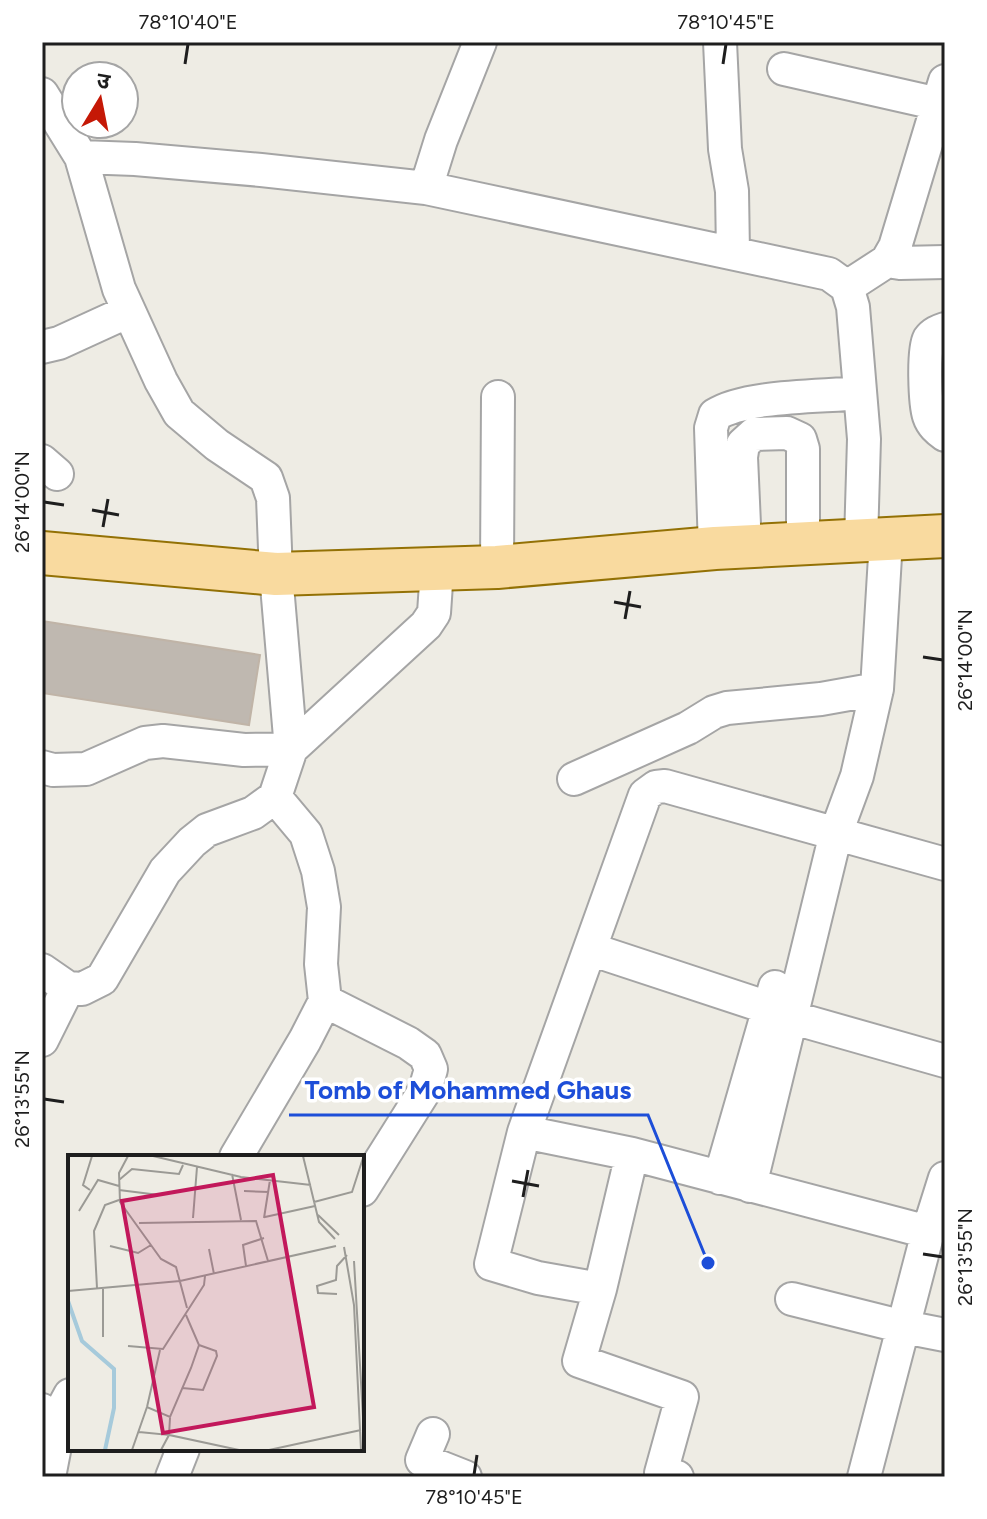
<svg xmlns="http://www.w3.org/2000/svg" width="987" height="1519" viewBox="0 0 987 1519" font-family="Figtree,'Noto Sans Devanagari',sans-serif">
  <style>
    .building { fill: #bfb8b0; stroke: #c0b4a7; stroke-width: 2 }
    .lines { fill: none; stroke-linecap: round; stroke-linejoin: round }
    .minor-casing { stroke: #a5a5a5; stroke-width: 36 }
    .major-casing { stroke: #937105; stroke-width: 46 }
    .minor { stroke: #fff; stroke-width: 32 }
    .major { stroke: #f9da9f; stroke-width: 42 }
    .ticks { fill: none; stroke: #1e1e1e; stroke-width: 3 }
    .inset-river { fill: none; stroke: #a6cadb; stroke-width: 4 }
    .inset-road { fill: none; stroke: #9b9a95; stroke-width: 2 }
    .view { fill: #c2185b; fill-opacity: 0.15; stroke: #c2185b; stroke-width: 4 }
    .inset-edge { fill: none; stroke: #1e1e1e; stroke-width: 4 }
    .leader { fill: none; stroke: #1d4ed8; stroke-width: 3 }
    .callout-dot { fill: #1d4ed8; stroke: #fff; stroke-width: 3 }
    .callout-label { font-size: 26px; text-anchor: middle; font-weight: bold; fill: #1d4ed8; stroke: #fff; stroke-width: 7; stroke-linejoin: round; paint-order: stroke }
    .neatline { fill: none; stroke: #1e1e1e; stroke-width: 3 }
    .ticks-label { font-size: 20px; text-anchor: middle; fill: #1e1e1e }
  </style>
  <rect width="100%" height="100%" fill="#eeece4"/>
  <path class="building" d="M42 621 260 655 249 725 42 693Z"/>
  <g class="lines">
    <defs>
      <path id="minor" d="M720 42 725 149 732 191 733 253
        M784 69 939 104
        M42 94 81 157 119 289 161 381 179 413 217 445 266 478 273 498 276 574 291 749 244 750 163 741 145 743 86 769 53 770 42 767
        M81 157 135 159 261 170 426 188 829 274 847 287 853 307 864 439 861 541
        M426 188 441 140 480 42
        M887 261 900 263 945 262
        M847 287 887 261 895 247 945 81
        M945 329C939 331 933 333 929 339 923 350 925 404 929 416 932 425 938 430 945 435
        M42 347 59 343 129 311
        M42 461 57 474
        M745 547 741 457 743 444 754 434 787 433 800 439 803 449V546
        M715 548 711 428 715 415C746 395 821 397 860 393
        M497 567 498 397
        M574 779 688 728 714 712 727 708 821 699 877 689
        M945 864 665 786 656 787 645 795 524 1132 632 1154 928 1232 945 1178
        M590 949 769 1008 790 1017 945 1061
        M42 970 68 988 82 989 102 979 165 871 192 842 207 830 253 813 275 797 291 749 426 625 434 613 437 569
        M325 1001 408 1043 425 1055 431 1069 425 1090 362 1190
        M42 1040 68 988
        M524 1132 491 1264 538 1278 600 1289 579 1361 682 1397 661 1473 677 1477
        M236 1157 305 1040 325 1001 321 964 324 907 318 871 306 834 275 797
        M720 1178 775 987
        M750 1186 836 833 857 776 877 689 886 540
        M600 1289 632 1154
        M792 1299 904 1327 945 1335
        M42 1410 59 1425 63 1408 70 1395
        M433 1434 422 1460 465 1477
        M49 1477 59 1425
        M172 1477 183 1449
        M864 1477 928 1232"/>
      <path id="major" d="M42 553 276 574 497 567 715 548 945 536"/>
    </defs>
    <use href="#minor" class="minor-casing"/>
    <use href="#major" class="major-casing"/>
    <use href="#minor" class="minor"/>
    <use href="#major" class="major"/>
  </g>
  <path class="ticks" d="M185 64 188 44M723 64 726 44M44 502 64 505M92 510 119 515M103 527 108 499M614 602 641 607M625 619 630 591M923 657 943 660M44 1099 64 1102M512 1181 539 1186M523 1197 528 1170M923 1254 943 1257M474 1475 477 1455"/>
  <g transform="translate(68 1155)">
    <rect width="296" height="296" fill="#eeece4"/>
    <path class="inset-river" d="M0 146 14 186 46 214V253L37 295"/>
    <path class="inset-road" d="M60 1 51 18 52 47 93 104 108 112 119 153M85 1 173 22 243 30M235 1 251 67 267 84M164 19 173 65M51 25 64 14 111 19 115 10M22 35 15 30 24 1M51 35 91 40M176 36 201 37M246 47 284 37 295 3M11 56 30 25 51 31M250 60 271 80M197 62 247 51M125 63 129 12M196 63 202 25M71 68 188 66 200 106M42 91 70 98 83 90M276 92 286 150 293 295M141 94 146 119M286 106 295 262M178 111 175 90 196 83M29 133 26 76 37 50 51 45M0 136 112 126 268 91M269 139 250 138 249 131 268 125 269 111 279 100M35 182V133M60 191 95 194 136 130 137 121M114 233 135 235 149 201 148 196 131 190M79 252 92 195M71 277 101 280 102 263M64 295 79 252 102 262 123 213 131 190 118 160M93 295 101 280 171 295M201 295 293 275"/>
    <path class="view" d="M205 20 246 252 95 278 54 46Z"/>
    <rect width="296" height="296" class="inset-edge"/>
  </g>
  <path class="leader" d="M708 1263L648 1115H289"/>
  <circle class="callout-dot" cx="708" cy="1263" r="8"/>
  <g class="callout-label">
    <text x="468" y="1099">Tomb of Mohammed Ghaus</text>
  </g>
  <rect width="987" height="1519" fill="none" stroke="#ffffff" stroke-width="88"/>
  <g transform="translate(100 100) rotate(10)"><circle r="38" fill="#ffffff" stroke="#a5a5a5" stroke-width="2"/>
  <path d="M0-6L14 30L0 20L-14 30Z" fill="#c51806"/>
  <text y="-12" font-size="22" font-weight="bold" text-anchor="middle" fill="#1e1e1e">उ</text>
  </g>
  <rect x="44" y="44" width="899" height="1431" class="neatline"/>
  <g class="ticks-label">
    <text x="188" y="29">78°10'40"E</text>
    <text x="726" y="29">78°10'45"E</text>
    <text transform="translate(22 502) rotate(-90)" y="7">26°14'00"N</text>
    <text transform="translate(965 660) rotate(-90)" y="7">26°14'00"N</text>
    <text transform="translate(22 1099) rotate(-90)" y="7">26°13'55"N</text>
    <text transform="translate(965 1257) rotate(-90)" y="7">26°13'55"N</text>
    <text x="474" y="1504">78°10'45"E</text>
  </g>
</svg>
